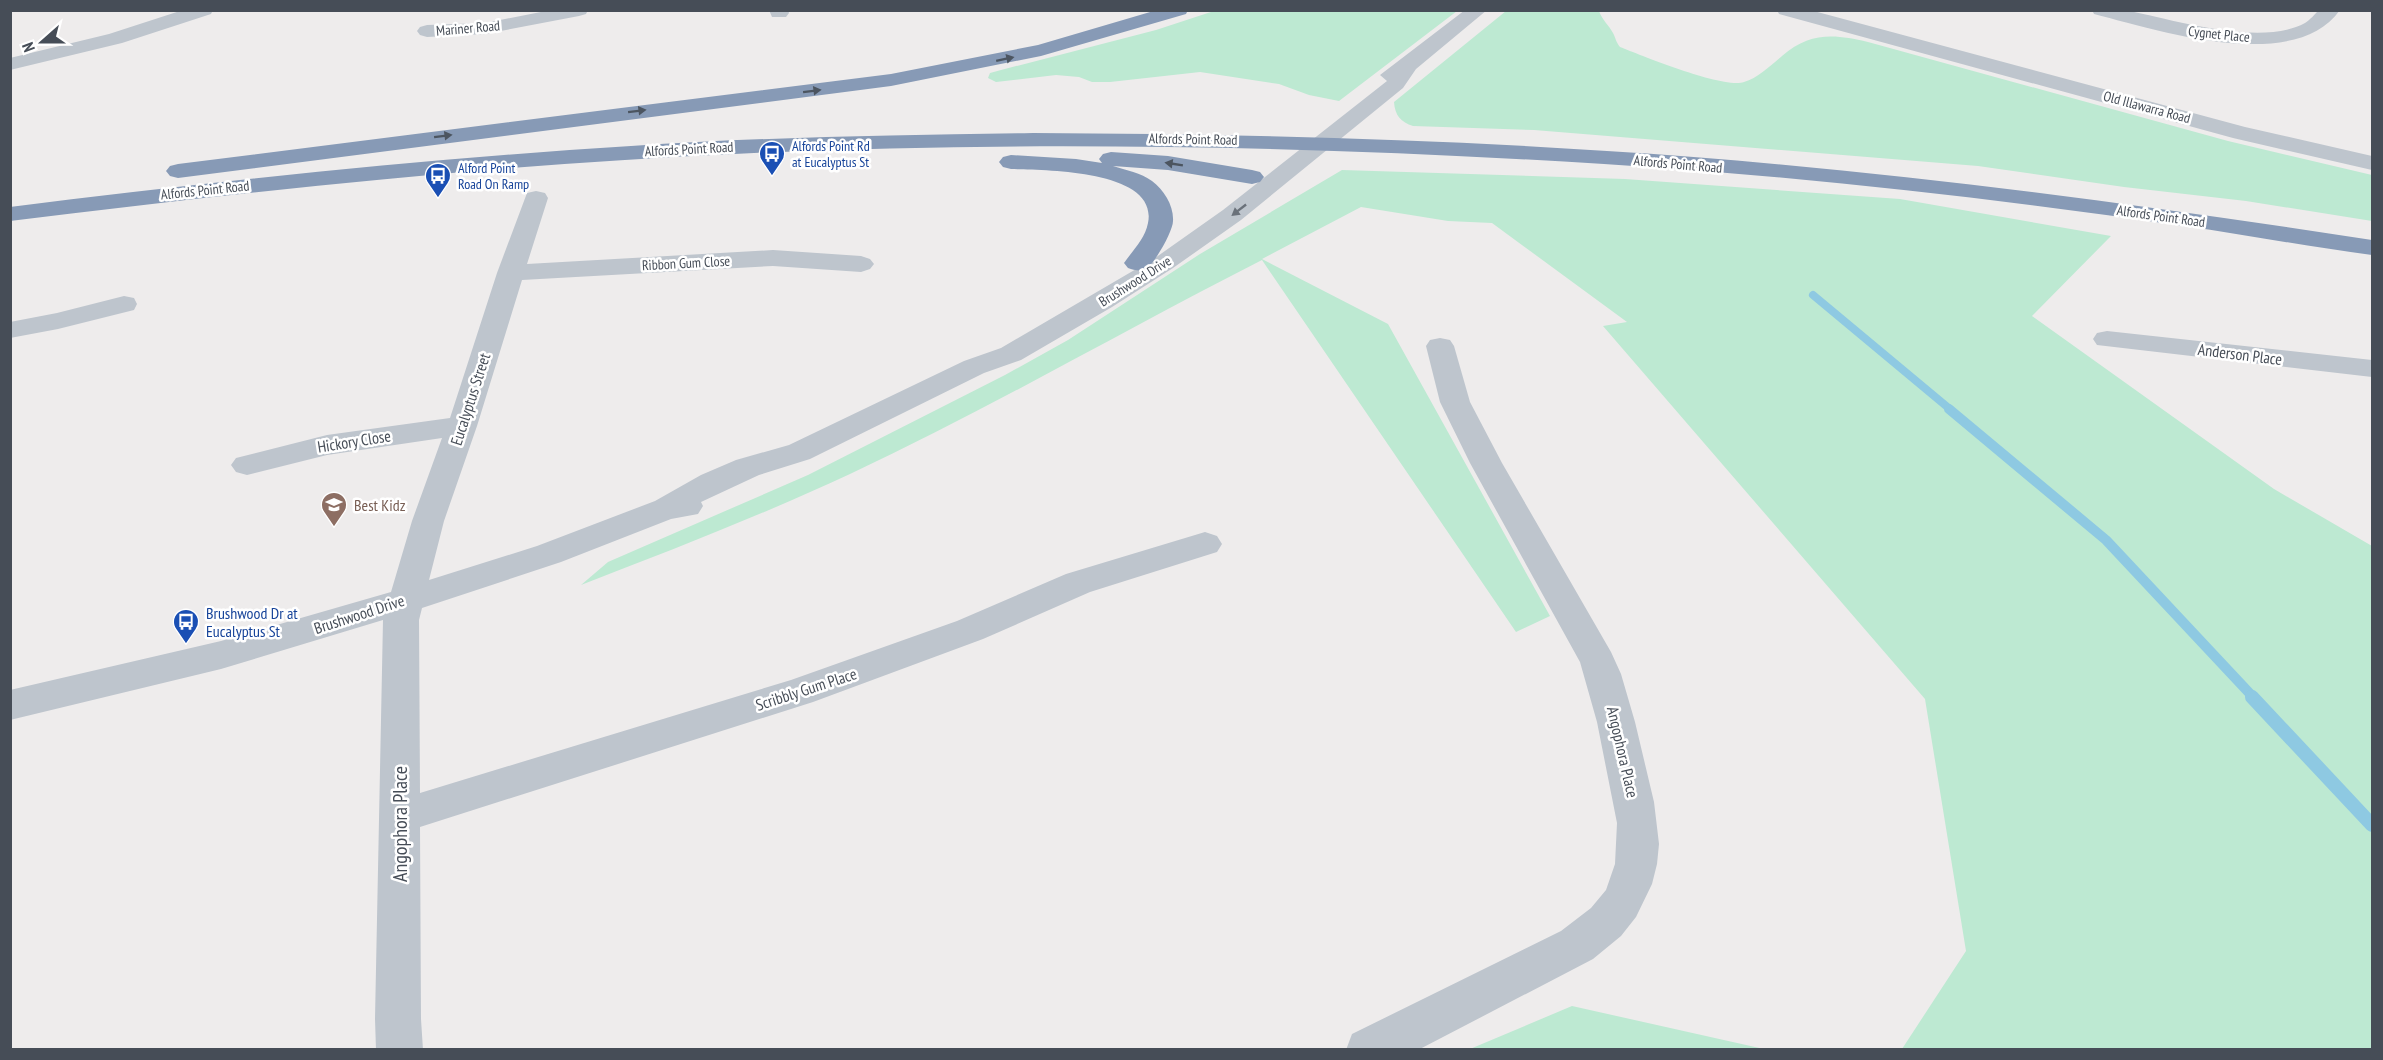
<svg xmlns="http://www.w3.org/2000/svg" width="2383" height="1060" viewBox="0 0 2383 1060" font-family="'PT Sans Narrow',sans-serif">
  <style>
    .green { fill: #bde9d2 }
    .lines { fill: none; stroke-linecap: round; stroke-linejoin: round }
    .stream-far2 { stroke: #8ec9e2; stroke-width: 8 }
    .stream-far1 { stroke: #8ec9e2; stroke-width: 10 }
    .stream { stroke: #8ec9e2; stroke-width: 14 }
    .minor { fill: #bec5cd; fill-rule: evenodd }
    .highway { fill: #879ab6; fill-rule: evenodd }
    .oneway { fill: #4c5560 }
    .oneway2 { fill: #6a717a }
    .labels { text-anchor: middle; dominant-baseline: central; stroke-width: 5; stroke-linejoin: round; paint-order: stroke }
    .far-street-label { font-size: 14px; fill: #464d57; stroke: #fff }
    .far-transit-label { font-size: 14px; fill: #164399; stroke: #fff; text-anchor: start }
    .street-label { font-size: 16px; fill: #464d57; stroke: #fff }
    .education-label { font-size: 16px; fill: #785e54; stroke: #fff; text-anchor: start }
    .transit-label { font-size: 16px; fill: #164399; stroke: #fff; text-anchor: start }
    .near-street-label { font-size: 20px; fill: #464d57; stroke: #fff }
  </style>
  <rect width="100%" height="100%" fill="#eeecec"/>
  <path class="green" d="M1214 11V10L1457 11 1339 101 1309 95 1279 84 1200 72 1110 82H1092L1079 77 1056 75 996 82 988 78 990 73 1001 70 1156 30Z
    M1506 11H1599C1602 20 1609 25 1613 33 1616 39 1616 42 1620 47 1643 56 1723 89 1744 82 1758 78 1771 65 1782 56 1810 32 1834 34 1868 42L2228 141 2372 175V221L2246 201 2124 187 1978 166 1534 130 1413 126C1401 122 1395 116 1394 102Z
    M1342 170 1625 179 1900 199 2111 236 2032 316 2274 489 2372 546V1049H1902L1966 951 1925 699 1603 326 1627 322 1492 223 1448 221 1361 207 1262 259 1388 324 1550 616 1516 632 1262 260C1124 330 991 408 850 474 762 515 672 550 581 585L608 562 808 475 1005 375 1068 340 1200 254Z
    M1572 1006 1764 1049H1470Z"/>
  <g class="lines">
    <path class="stream-far2" d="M1813 295 1951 410"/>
    <path class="stream-far1" d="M1949 409 2106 540 2254 698"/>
    <path class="stream" d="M2252 697 2372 825"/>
    <path class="minor" d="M183 10H213L211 14 122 43 10 70V58L109 34Z
      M551 10H588L586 14 579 16 485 34 427 37 420 35 417 31 420 27 427 25 485 23Z
      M769 10H788L789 13 786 17H772Z
      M1465 10H1487L1416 69 1403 88 1241 220 1173 268 1112 307 1021 360 984 373 810 459 759 475 701 502 703 506 698 514 671 519 561 562 422 608 419 620 420 793 791 680 957 621 1066 574 1205 532 1217 536 1222 544 1217 552 1090 592 983 639 813 702 420 827 421 1019 423 1050H376L375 1019 383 620 221 669 10 720V690L221 641 391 592 412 521 442 438 327 455 247 475 236 472 231 465 236 458 327 435 450 418 497 273 527 193 536 191 545 193 548 198 527 264 773 250 861 256 870 259 874 264 870 269 861 272 773 266 522 280 477 426 444 521 429 580 537 546 655 501 701 475 736 460 789 445 964 361 1001 348 1155 258 1223 210 1387 81 1380 75Z
      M1777 10H1810L2245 127 2372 156V170L2233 138 1779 14Z
      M2092 10C2104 10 2117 9 2129 11 2175 20 2261 47 2305 23 2310 20 2315 14 2319 10H2340C2294 75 2157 30 2094 14Z
      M124 296 134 298 137 304 134 310 58 329 10 338V322L57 313Z
      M2107 331 2372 360V377L2097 345 2093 339 2097 333Z
      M1440 338 1450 340 1454 346 1470 402 1502 463 1611 652 1621 674 1635 722 1654 802 1659 844 1657 864 1652 884 1636 917 1621 936 1593 959 1418 1050H1346L1352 1034 1561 931 1591 908 1606 890 1615 864 1617 823 1597 722 1580 662 1470 463 1440 402 1426 346 1430 340Z"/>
    <path class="highway" d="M1157 10H1188L1186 14 1041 56 891 86 178 178 170 176 166 171 170 166 178 164 891 74 1038 45Z
      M1033 133C1225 134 1416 138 1607 151 1864 167 2118 201 2372 240V255C2310 247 2247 235 2184 226 1992 198 1798 176 1604 164 1314 146 1024 140 734 154 492 165 251 191 10 221V207C217 181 424 159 631 146 765 137 899 135 1033 133Z
      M1111 152 1168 156 1252 170 1260 172 1264 177 1260 182 1252 184 1168 170 1113 166C1126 170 1141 173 1152 181 1164 190 1174 206 1173 221 1173 231 1155 263 1146 269 1140 272 1134 270 1128 268L1124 263C1133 250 1145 239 1148 223 1159 169 1043 170 1011 169L1003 167 999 162 1003 157 1011 155 1076 159 1102 163 1099 159 1103 154Z"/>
  </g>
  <defs><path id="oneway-solid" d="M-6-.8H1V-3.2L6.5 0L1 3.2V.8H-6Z" transform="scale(1.5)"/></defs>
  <g class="oneway">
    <use href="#oneway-solid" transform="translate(1005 59) rotate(-12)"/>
    <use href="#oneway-solid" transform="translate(812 91) rotate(-7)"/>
    <use href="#oneway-solid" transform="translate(637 111) rotate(-7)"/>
    <use href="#oneway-solid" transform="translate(443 136) rotate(-7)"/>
    <use href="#oneway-solid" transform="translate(1174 164) rotate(-171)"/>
  </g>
  <use class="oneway2" href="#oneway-solid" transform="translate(1239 210) rotate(142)"/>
  <defs>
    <symbol id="bus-pin" viewBox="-11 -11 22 30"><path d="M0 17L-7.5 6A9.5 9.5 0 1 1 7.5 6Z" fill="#1a4fb4" stroke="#fff"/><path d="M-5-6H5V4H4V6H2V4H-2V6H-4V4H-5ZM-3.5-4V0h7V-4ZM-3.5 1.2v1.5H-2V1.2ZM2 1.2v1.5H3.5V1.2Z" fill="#fff"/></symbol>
    <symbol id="school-pin" viewBox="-11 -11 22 30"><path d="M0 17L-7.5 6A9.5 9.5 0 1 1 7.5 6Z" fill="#8d6e63" stroke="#fff"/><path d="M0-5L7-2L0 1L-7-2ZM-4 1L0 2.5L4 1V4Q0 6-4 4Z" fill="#fff"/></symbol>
  </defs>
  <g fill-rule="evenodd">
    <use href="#bus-pin" x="757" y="139" width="30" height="40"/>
    <use href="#bus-pin" x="423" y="161" width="30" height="40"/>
    <use href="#school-pin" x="319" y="490" width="30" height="40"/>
    <use href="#bus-pin" x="171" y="607" width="30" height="40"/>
  </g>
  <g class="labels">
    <g class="far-street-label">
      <text transform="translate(468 28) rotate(-5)">Mariner Road</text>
      <text transform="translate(2219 34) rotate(6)">Cygnet Place</text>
      <text transform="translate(2147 107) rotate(15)">Old Illawarra Road</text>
      <text transform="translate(1193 139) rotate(1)">Alfords Point Road</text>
      <text transform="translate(689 149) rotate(-3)">Alfords Point Road</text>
      <text transform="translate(1678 164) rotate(5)">Alfords Point Road</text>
      <text transform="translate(205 190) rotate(-6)">Alfords Point Road</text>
      <text transform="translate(2161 216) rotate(8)">Alfords Point Road</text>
      <text transform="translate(686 263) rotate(-3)">Ribbon Gum Close</text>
      <text transform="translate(1135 281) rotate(-32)">Brushwood Drive</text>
    </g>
    <g class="far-transit-label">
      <text x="792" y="146">Alfords Point Rd<tspan x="792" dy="16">at Eucalyptus St</tspan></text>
      <text x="458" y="168">Alford Point<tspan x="458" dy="16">Road On Ramp</tspan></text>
    </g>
    <g class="street-label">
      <text transform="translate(2240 354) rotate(7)">Anderson Place</text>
      <text transform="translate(470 399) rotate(-72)">Eucalyptus Street</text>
      <text transform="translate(354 441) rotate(-9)">Hickory Close</text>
      <text transform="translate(359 614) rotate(-18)">Brushwood Drive</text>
      <text transform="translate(806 689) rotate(-18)">Scribbly Gum Place</text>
      <text transform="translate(1623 752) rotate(77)">Angophora Place</text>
    </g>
    <g class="education-label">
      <text x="354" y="505">Best Kidz</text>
    </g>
    <g class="transit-label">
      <text x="206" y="613">Brushwood Dr at<tspan x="206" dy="18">Eucalyptus St</tspan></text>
    </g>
    <g class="near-street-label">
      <text transform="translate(400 824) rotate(-90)">Angophora Place</text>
    </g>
  </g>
  <rect width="2383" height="1060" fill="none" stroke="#464d57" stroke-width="24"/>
  <g transform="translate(42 42) rotate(249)" stroke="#ffffff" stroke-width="4.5" paint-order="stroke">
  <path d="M0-4.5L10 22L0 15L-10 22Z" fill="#464d57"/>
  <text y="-9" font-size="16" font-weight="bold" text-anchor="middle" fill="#464d57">N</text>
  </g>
</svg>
